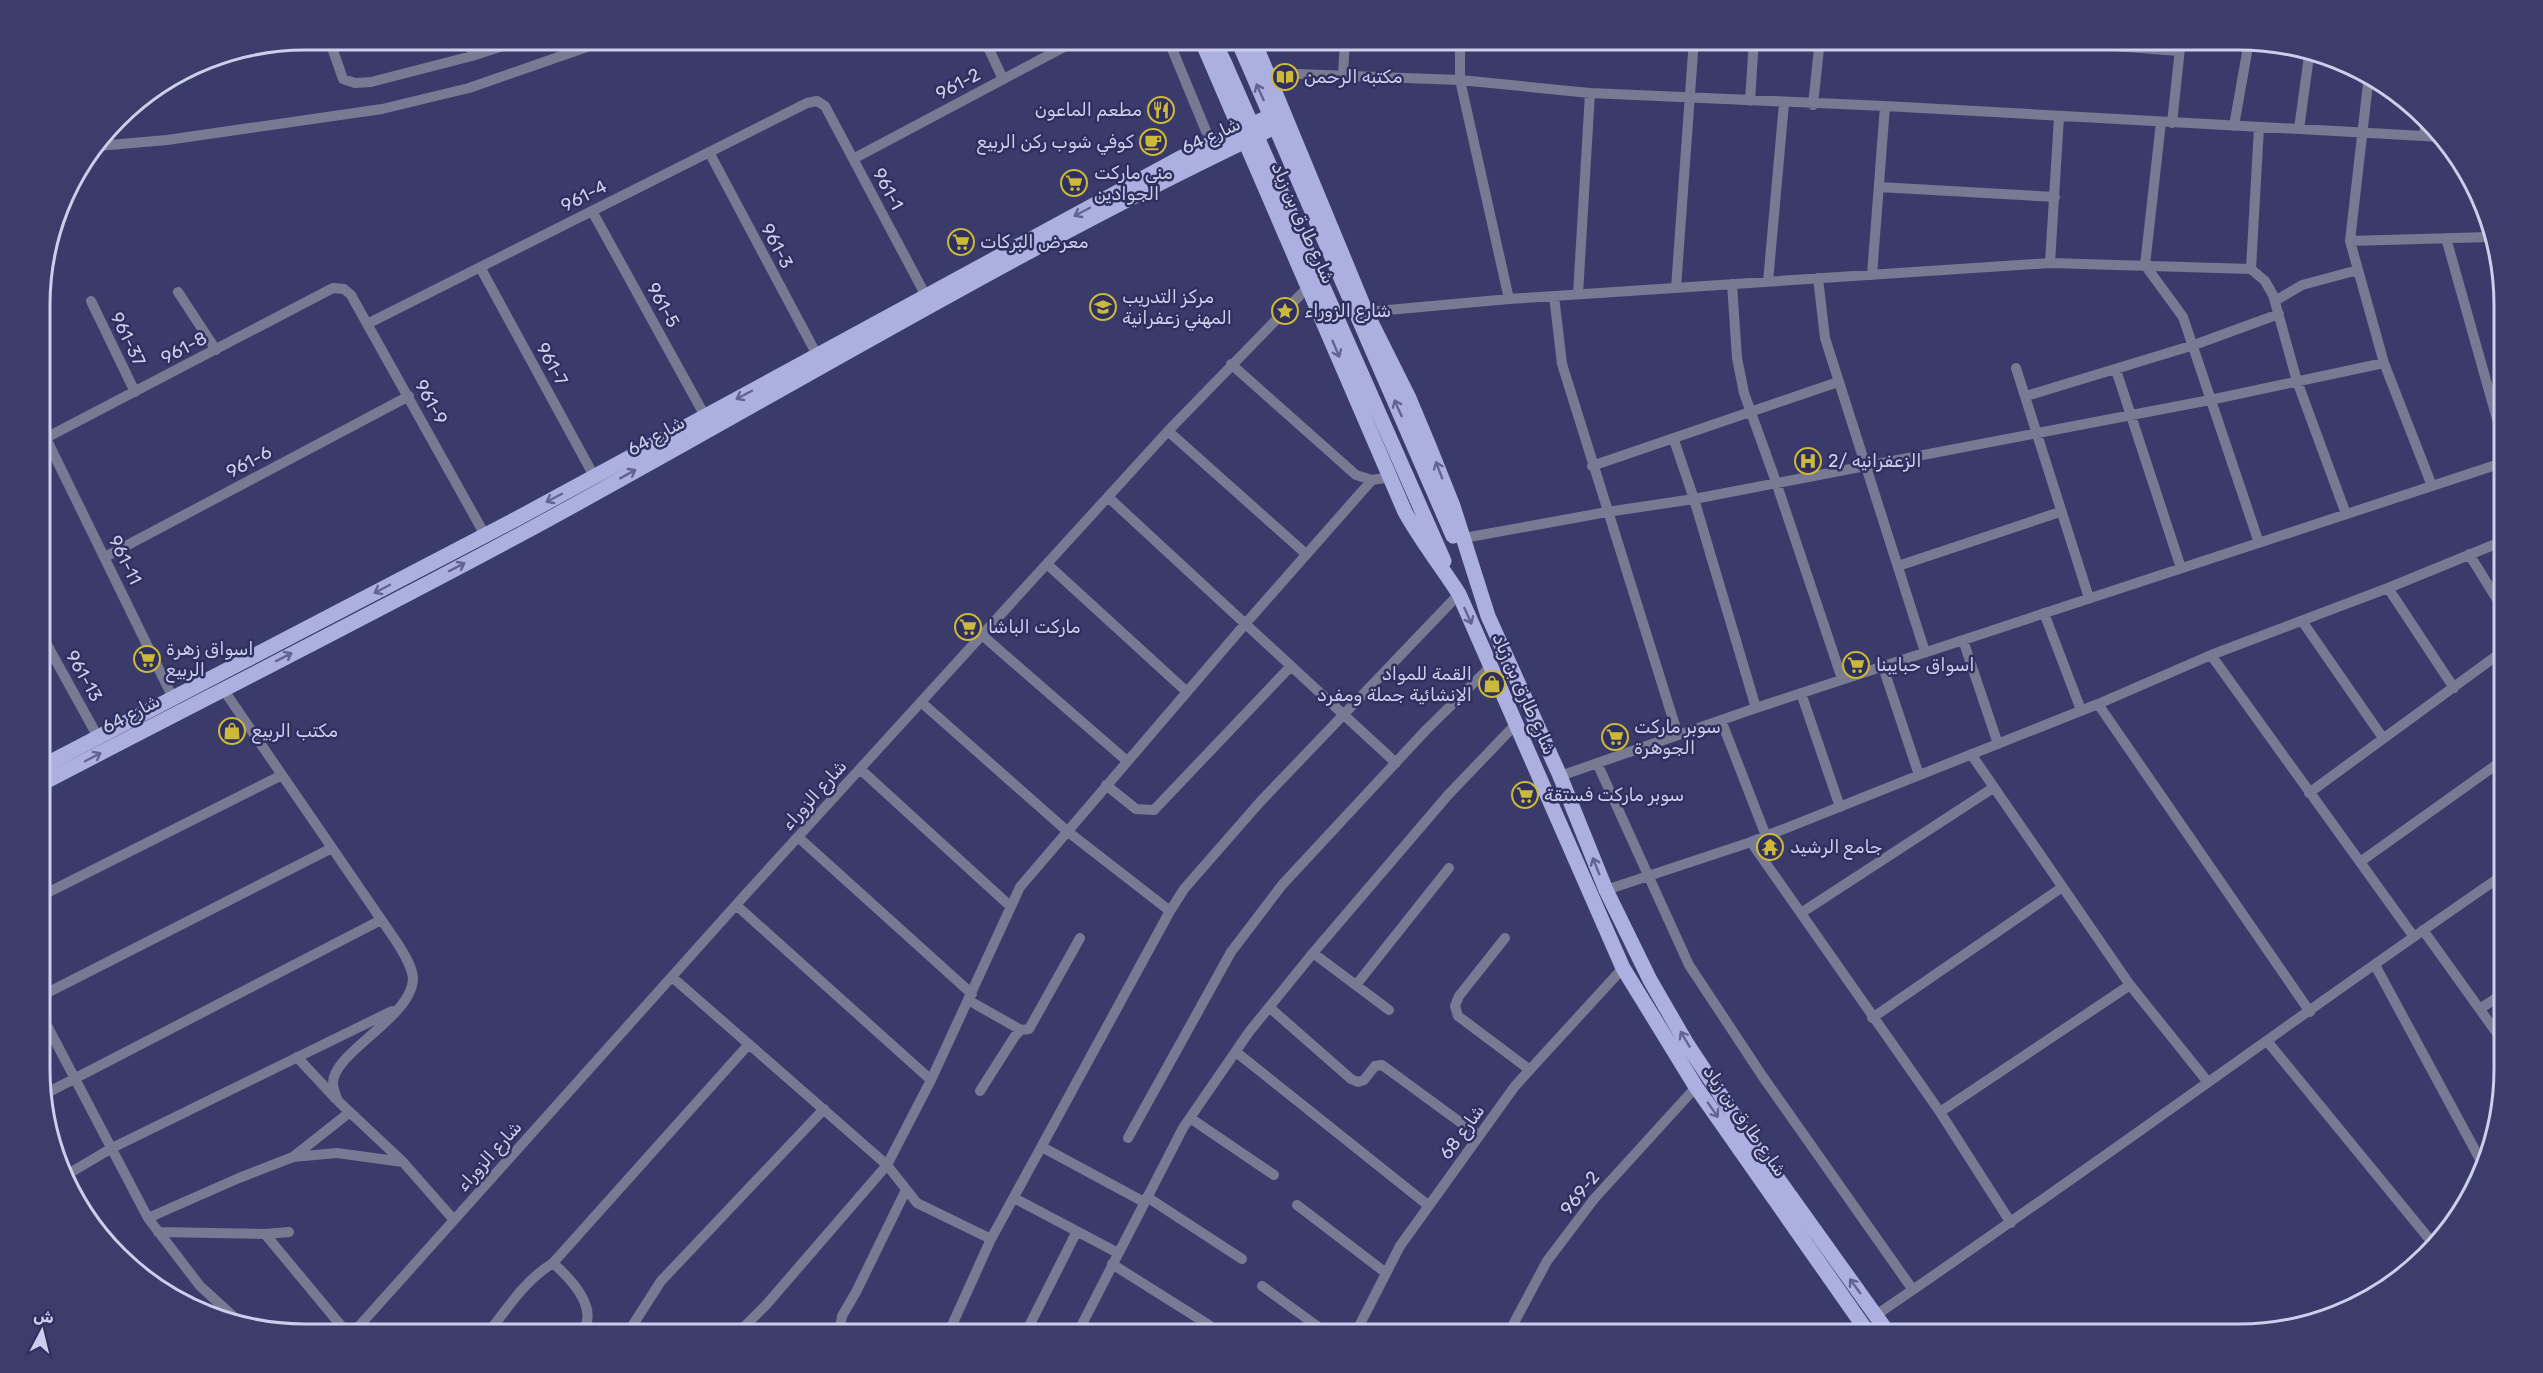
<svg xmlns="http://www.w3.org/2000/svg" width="2543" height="1373" viewBox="0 0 2543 1373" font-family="Rubik,'Noto Naskh Arabic',sans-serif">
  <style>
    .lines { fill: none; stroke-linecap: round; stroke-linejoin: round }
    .minor { stroke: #777a92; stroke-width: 10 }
    .primary { stroke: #acb0e0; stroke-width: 15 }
    .primary-bridge { stroke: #acb0e0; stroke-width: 15 }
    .oneway { stroke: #626393 }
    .labels { text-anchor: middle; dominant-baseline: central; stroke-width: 5; stroke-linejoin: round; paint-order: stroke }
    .poi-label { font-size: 18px; fill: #cccfec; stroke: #303060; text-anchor: start }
    .street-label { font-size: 18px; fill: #cccfec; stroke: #303060 }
    .rim { fill: none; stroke: #cccfec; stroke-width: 3 }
  </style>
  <rect width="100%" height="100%" fill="#3a3b6b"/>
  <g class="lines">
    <path class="minor" d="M329 39 343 79 355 83 371 82 472 56 525 39
      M470 39 472 56
      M984 39 1003 79
      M1168 39 1206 131
      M1168 39 1173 43 1190 39
      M1460 39V80L1509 299
      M2022 39 2179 51
      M866 40 868 39
      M1269 73 1460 80 1590 93 1885 106 2441 137
      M1343 75 1345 39
      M2369 75 2350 241 2384 363 2432 486
      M1750 101 1754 39
      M1813 105 1820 39
      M2161 122 2145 265 2183 317 2259 543
      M2172 123 2181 39
      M2234 126 2249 41
      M2299 129 2309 56
      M2424 136 2426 119
      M98 146 167 140 382 109 469 88 610 39
      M709 152 817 355
      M853 159 1079 39
      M1879 187 2055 197
      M592 211 705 416
      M2446 238 2502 437
      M2350 241 2489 237
      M2050 263 2059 117
      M480 267 594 476
      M2251 269 2259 127
      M1872 275 1885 106
      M1818 278 1825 338 1925 652
      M1768 282 1784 103
      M1732 284 1737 358 1744 393 1776 482 1842 679
      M1676 288 1694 39
      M178 292 216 350
      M1578 294 1590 93
      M1554 296 1562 364 1678 735
      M91 301 135 392
      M2275 301 2302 285 2358 270
      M1366 312 1509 299 2050 263 2251 269 2265 281 2273 295 2297 381 2346 514
      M367 324 807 103 817 101 825 106 926 296
      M1231 364 1356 475 1372 480 1391 477
      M2016 368 2089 598
      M2116 370 2181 568
      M2026 396 2194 345 2279 314
      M40 426 173 698
      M1168 431 1306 554
      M1674 440 1694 499 1756 708
      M40 441 333 288 344 289 351 295 485 535
      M1592 466 1838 382
      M1108 497 1396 763
      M1464 538 1607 512 1694 499 2210 400 2384 363
      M2469 554 2503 609
      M105 557 409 396
      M1047 564 1187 692
      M1898 566 2060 512
      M2388 588 2454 688
      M2044 613 2081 710
      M2302 621 2383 738
      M40 632 98 737
      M982 635 1127 761
      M1963 640 1998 744
      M2211 655 2414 937
      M1883 667 1919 775
      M223 689 398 944C404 954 412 966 413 978 413 1017 333 1052 333 1083 333 1090 336 1095 338 1101L403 1162 454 1220
      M1801 693 1840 807
      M921 702 1067 831 1170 911
      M2098 704 2310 1012
      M1721 720 1766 836
      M1971 754 2130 985 2207 1081
      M1597 763 1689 965 1763 1077 1913 1290
      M860 769 1010 906
      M1560 776 1756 708 2502 463
      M1106 785 1136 809 1154 810 1291 666
      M2309 793 2503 651
      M798 837 972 994
      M1751 842 1940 1112 2011 1223
      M2360 862 2503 760
      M1606 890 1751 842 2098 704 2211 655 2388 588 2503 541
      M41 896 282 775
      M736 905 931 1080
      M1801 913 1993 788
      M2423 930 2504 1043
      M1505 938 1459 996 1455 1006 1458 1016 1530 1070
      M1313 953 1389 1010
      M2375 965 2482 1163
      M672 977 887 1165 917 1203 991 1239
      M1356 985 1449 868
      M41 996 332 848
      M968 1000 1021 1030
      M1269 1007 1351 1079 1358 1082 1364 1080 1375 1066 1382 1065 1479 1136
      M2481 1008 2504 993
      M41 1014 148 1218 200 1286 235 1318
      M1872 1018 2061 888
      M2267 1041 2435 1246
      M1236 1052 1429 1206
      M297 1057 336 1099
      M980 1091 1015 1036 1021 1030 1029 1029 1080 938
      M41 1096 381 920
      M1940 1112 2130 985
      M1190 1118 1274 1175
      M1128 1138 1231 952 1282 885 1426 730 1491 666
      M1042 1147 1144 1202
      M293 1157 350 1112
      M68 1174 112 1148 392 1011
      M1147 1197 1242 1259
      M1014 1198 1118 1253
      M1297 1205 1386 1273
      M148 1218 239 1178 293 1157 337 1153 403 1162
      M158 1232 265 1234 289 1232
      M265 1234 348 1334
      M553 1263C571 1279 601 1309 581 1334
      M1112 1264 1209 1325
      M1262 1286 1328 1334
      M1876 1315C2088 1171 2293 1019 2503 875
      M352 1334 744 896 1168 431 1309 286
      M487 1334C508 1308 524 1281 553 1263L749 1044
      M627 1334 661 1281 824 1109
      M737 1334 766 1305 887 1165 931 1080 1020 887 1246 623 1372 480
      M839 1334 842 1316 856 1292 906 1190
      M948 1334 991 1239 1170 911 1184 889 1260 802 1459 594
      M1025 1334 1077 1231
      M1077 1334 1183 1128 1249 1032 1313 953 1448 795 1516 724
      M1355 1334 1400 1246 1515 1086 1623 968
      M1508 1334 1547 1261 1594 1199 1696 1087"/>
    <path class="primary" d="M1201 39 1405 512C1421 541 1441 566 1459 594L1623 968 1696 1087 1869 1334
      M1213 39 1225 64
      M1237 39 1246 59
      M1253 39 1366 312 1408 396 1429 446 1453 506 1488 616 1560 776 1606 890 1650 980 1687 1044 1753 1144 1889 1334
      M1291 163 1453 536
      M1272 171 1444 561
      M41 767 518 518 1180 158 1281 111
      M41 784C202 700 365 618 525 532 778 395 1024 244 1286 122"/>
    <path class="primary-bridge" d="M1246 59 1291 163
      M1225 64 1272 171"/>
  </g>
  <defs><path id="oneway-shaft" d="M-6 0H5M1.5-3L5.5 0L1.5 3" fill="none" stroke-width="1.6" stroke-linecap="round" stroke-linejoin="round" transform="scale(1.5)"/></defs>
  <g class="oneway">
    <use href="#oneway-shaft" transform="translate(1260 92) rotate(-114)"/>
    <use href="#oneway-shaft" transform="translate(1082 212) rotate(152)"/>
    <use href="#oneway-shaft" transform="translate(1336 349) rotate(67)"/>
    <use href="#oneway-shaft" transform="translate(744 395) rotate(152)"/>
    <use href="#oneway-shaft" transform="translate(1398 408) rotate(-114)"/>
    <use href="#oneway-shaft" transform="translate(1439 470) rotate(-111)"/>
    <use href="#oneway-shaft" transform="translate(628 474) rotate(-29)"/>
    <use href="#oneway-shaft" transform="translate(554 498) rotate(152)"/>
    <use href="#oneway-shaft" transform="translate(457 567) rotate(-27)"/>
    <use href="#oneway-shaft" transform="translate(382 589) rotate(152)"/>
    <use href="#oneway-shaft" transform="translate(1468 616) rotate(66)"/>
    <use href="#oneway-shaft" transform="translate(284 657) rotate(-27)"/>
    <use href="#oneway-shaft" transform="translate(93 757) rotate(-28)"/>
    <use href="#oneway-shaft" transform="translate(1596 866) rotate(-112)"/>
    <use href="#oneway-shaft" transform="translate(1685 1039) rotate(-121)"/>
    <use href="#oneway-shaft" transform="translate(1713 1110) rotate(55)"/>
    <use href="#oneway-shaft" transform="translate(1855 1286) rotate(-126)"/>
  </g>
  <defs>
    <symbol id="library-ring" viewBox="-11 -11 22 22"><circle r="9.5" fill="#303060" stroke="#ccb938" stroke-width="1.5"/><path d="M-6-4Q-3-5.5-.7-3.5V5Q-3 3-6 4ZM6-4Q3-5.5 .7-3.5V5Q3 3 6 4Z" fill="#ccb938"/></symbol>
    <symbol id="restaurant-ring" viewBox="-11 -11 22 22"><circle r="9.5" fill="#303060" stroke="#ccb938" stroke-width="1.5"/><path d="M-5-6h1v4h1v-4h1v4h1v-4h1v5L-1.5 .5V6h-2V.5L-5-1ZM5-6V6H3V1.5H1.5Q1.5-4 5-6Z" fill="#ccb938"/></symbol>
    <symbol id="cafe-ring" viewBox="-11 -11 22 22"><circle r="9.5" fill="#303060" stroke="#ccb938" stroke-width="1.5"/><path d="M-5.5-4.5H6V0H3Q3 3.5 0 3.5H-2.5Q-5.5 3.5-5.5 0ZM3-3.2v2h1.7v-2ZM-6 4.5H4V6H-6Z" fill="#ccb938"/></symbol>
    <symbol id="supermarket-ring" viewBox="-11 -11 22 22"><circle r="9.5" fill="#303060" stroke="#ccb938" stroke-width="1.5"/><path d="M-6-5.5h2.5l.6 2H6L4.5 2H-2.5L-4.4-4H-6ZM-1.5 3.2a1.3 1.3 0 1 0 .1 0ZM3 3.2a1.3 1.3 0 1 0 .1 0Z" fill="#ccb938"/></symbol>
    <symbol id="university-ring" viewBox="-11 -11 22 22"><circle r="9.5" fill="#303060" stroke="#ccb938" stroke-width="1.5"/><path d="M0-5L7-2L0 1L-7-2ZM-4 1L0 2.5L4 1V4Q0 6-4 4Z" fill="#ccb938"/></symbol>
    <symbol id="sight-ring" viewBox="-11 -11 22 22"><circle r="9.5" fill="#303060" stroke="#ccb938" stroke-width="1.5"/><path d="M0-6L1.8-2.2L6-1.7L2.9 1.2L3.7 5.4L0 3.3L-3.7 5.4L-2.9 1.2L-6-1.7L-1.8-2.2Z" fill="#ccb938"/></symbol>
    <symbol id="hospital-ring" viewBox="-11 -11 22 22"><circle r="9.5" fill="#303060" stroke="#ccb938" stroke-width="1.5"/><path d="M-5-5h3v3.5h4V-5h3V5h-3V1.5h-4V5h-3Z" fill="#ccb938"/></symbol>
    <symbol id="shop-ring" viewBox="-11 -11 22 22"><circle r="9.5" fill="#303060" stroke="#ccb938" stroke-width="1.5"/><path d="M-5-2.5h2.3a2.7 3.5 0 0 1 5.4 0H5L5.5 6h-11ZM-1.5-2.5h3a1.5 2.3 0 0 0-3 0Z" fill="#ccb938"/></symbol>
    <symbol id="temple-ring" viewBox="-11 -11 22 22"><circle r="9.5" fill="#303060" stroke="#ccb938" stroke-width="1.5"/><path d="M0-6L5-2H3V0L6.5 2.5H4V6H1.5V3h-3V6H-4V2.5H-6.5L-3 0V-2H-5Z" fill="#ccb938"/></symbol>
  </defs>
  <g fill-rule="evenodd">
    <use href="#library-ring" x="1270" y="62" width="30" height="30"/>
    <use href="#restaurant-ring" x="1146" y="95" width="30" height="30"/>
    <use href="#cafe-ring" x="1138" y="127" width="30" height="30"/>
    <use href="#supermarket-ring" x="1059" y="168" width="30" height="30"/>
    <use href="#supermarket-ring" x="946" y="227" width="30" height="30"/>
    <use href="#university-ring" x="1088" y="292" width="30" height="30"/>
    <use href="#sight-ring" x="1270" y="296" width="30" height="30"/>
    <use href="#hospital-ring" x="1793" y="446" width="30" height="30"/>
    <use href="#supermarket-ring" x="953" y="612" width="30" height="30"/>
    <use href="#supermarket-ring" x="132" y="644" width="30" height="30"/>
    <use href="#supermarket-ring" x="1841" y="650" width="30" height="30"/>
    <use href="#shop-ring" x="1477" y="669" width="30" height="30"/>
    <use href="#shop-ring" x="217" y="716" width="30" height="30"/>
    <use href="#supermarket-ring" x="1600" y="722" width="30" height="30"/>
    <use href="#supermarket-ring" x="1510" y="780" width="30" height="30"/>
    <use href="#temple-ring" x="1755" y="832" width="30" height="30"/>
  </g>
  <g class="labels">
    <g class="poi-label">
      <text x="1304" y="77">مكتبه الرحمن</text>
      <text x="1142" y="110" text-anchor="end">مطعم الماعون</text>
      <text x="1134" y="142" text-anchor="end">كوفي شوب ركن الربيع</text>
      <text x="1094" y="173">مني ماركت<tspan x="1094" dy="21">الجوادين</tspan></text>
      <text x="980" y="242">معرض البركات</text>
      <text x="1122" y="297">مركز التدريب<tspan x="1122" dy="21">المهني زعفرانية</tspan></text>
      <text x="1304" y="311">شارع الزوراء</text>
      <text x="1828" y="461">الزعفرانيه /2</text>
      <text x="988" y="627">ماركت الباشا</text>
      <text x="166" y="649">اسواق زهرة<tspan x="166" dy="21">الربيع</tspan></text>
      <text x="1876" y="665">اسواق حبايبنا</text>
      <text x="1472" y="674" text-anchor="end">القمة للمواد<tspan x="1472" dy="21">الإنشائية جملة ومفرد</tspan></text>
      <text x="1634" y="727">سوبر ماركت<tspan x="1634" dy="21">الجوهرة</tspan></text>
      <text x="252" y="731">مكتب الربيع</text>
      <text x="1544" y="795">سوبر ماركت فستقة</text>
      <text x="1790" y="847">جامع الرشيد</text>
    </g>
    <g class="street-label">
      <text transform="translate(958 84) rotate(-28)">961-2</text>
      <text transform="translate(1211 136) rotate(-25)">شارع 64</text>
      <text transform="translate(888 189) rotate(62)">961-1</text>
      <text transform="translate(584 196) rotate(-27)">961-4</text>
      <text transform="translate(1303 223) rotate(66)">شارع طارق بن زياد</text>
      <text transform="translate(777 246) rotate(62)">961-3</text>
      <text transform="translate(663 305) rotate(61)">961-5</text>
      <text transform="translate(128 339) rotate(64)">961-37</text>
      <text transform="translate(184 348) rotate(-28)">961-8</text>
      <text transform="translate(552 364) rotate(61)">961-7</text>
      <text transform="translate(431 402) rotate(61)">961-9</text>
      <text transform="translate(656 436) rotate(-29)">شارع 64</text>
      <text transform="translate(249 462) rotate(-28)">961-6</text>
      <text transform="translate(125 560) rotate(64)">961-11</text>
      <text transform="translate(84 676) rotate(61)">961-13</text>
      <text transform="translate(1524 694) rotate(66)">شارع طارق بن زياد</text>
      <text transform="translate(131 714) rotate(-28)">شارع 64</text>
      <text transform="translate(814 795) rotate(-48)">شارع الزوراء</text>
      <text transform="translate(1745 1121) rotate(55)">شارع طارق بن زياد</text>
      <text transform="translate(1462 1132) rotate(-54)">شارع 68</text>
      <text transform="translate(489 1156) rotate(-48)">شارع الزوراء</text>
      <text transform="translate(1580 1193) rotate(-51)">969-2</text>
    </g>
  </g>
  <path d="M0 0H2543V1373H0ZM305 50H2239A255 255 0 0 1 2494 305V1069A255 255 0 0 1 2239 1324H305A255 255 0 0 1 50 1069V305A255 255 0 0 1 305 50Z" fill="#3c3d6b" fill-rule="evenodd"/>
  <path class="rim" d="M305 50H2239A255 255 0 0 1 2494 305V1069A255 255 0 0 1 2239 1324H305A255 255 0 0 1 50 1069V305A255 255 0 0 1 305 50Z"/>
  <g transform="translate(42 1331) rotate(7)" stroke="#303060" stroke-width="4.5" paint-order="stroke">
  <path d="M0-4.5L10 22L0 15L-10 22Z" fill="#cccfec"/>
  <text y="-9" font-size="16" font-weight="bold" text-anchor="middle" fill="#cccfec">ش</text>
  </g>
</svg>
